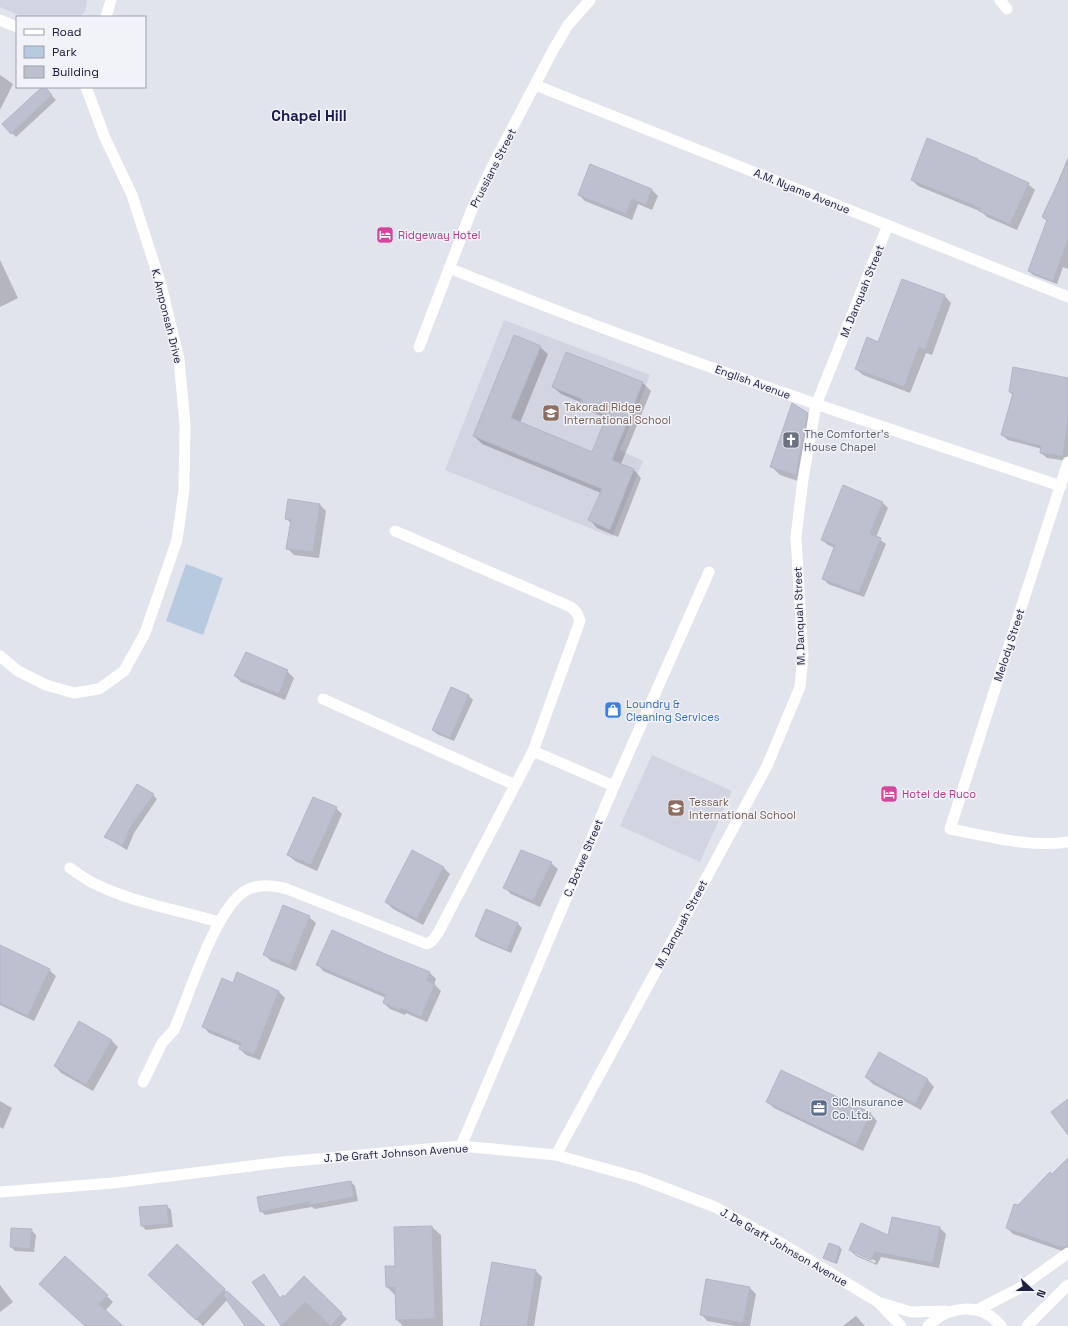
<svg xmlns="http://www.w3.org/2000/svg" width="1068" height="1326" viewBox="0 0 1068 1326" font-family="'Space Grotesk',sans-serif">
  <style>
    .built { fill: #d2d4e1 }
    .green { fill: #b8cae0 }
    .shadow { fill: #0003; fill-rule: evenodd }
    .building { fill: #bdc0ce; stroke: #b3b6c7 }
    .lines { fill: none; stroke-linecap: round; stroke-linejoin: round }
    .minor { stroke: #fff; stroke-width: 11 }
    .tertiary { stroke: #fff; stroke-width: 11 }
    .labels { text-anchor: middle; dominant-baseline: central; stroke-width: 3; stroke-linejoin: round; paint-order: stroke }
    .street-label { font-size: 11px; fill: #20203f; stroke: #f2f3f9 }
    .hotel-label { font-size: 11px; fill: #b23c85; stroke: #f2f3f9; text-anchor: start }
    .education-label { font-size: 11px; fill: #785e54; stroke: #f2f3f9; text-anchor: start }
    .worship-label { font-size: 11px; fill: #5b616d; stroke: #f2f3f9; text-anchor: start }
    .shop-label { font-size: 11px; fill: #366cbe; stroke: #f2f3f9; text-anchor: start }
    .service-label { font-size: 11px; fill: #4e5e75; stroke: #f2f3f9; text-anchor: start }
    .district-label { font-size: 15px; font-weight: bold; fill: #1c1a52; stroke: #f2f3f9 }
  </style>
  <rect width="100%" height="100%" fill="#e1e3ed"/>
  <path class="built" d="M0 0H87L85 12 79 17H23L0 7Z
    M504 320 650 375 620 450 643 461 612 537 445 470Z
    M652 755 732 791 700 862 620 826Z"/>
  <path class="green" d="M186 564 223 578 203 635 166 621Z"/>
  <path class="shadow" d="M0 75 13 84 0 110Z
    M44 87 56 100 16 137 3 124Z
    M1068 157V269L1063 267 1057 284 1033 275 1029 271 1047 221 1043 217 1060 181 1059 179Z
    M591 166 652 190 658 196 652 210 638 204 632 220 585 201 579 195Z
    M912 180 1028 184 1035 190 1017 230 987 217 982 212 918 186Z
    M0 260 18 298 0 307Z
    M903 280 945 296 951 303 932 355 926 353 910 393 863 375 856 369 879 343Z
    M540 347 548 354 520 423 593 453 607 418 589 411 582 403 561 394 553 387 567 354 643 383 651 391 621 464 634 470 641 478 618 537 597 528 590 520 601 493 482 444 474 436Z
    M1068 379V461L1047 458 1041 453 1042 449 1008 440 1002 435 1013 395 1010 392Z
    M807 414 816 422 804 483 780 475 771 466Z
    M844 486 883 503 888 508 876 537 886 544 864 597 828 584 823 578 835 548 828 545 822 540Z
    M320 505 326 511 319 558 294 555 287 548 291 523 286 519Z
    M287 671 294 678 285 700 241 682 235 676Z
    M469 696 473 700 454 741 437 734 433 730Z
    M153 795 157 799 134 833 127 850 106 837Z
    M336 808 342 814 317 871 295 861 288 855Z
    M551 863 558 869 540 907 511 894 505 888Z
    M444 868 450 874 423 925 393 909 386 902Z
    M487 911 518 924 522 928 511 953 480 940 476 936Z
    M309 917 316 923 296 971 271 961 264 954Z
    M0 947 49 970 56 976 34 1021 0 1005Z
    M384 955 430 973 436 979 434 984 441 991 427 1022 406 1013 405 1015 390 1009 384 1003 386 998 323 971 317 964Z
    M238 973 279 992 285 998 260 1060 246 1055 240 1049 241 1046 209 1033 204 1027 233 984Z
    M111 1040 118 1047 93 1091 61 1073 55 1066Z
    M879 1054 928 1080 934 1087 921 1110 873 1084 866 1077Z
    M782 1071 871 1114 877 1121 863 1151 774 1108 767 1101Z
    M0 1101 12 1108 3 1129 0 1127Z
    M1068 1159V1253L1013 1234 1007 1228 1018 1206Z
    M351 1182 355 1186 358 1201 315 1209 312 1207 265 1215 261 1211Z
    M167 1206 171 1210 173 1227 146 1230 142 1226 140 1208Z
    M892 1218 940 1228 946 1234 939 1268 881 1257 877 1265 856 1256 850 1250 889 1236ZM855 1252 876 1261 875 1263 855 1254Z
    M432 1227 441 1235 443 1326H403L397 1320 396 1296 387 1287 396 1267Z
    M31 1230 36 1235 34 1252 15 1251 11 1247Z
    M829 1244 842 1249 837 1264 824 1258Z
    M177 1245 263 1326H246L227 1300 203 1326 156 1281Z
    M536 1271 542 1277 534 1326H481Z
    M263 1276 281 1299 284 1298 304 1278 347 1319 340 1326H282L253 1283Z
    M0 1285 13 1302 0 1312Z
    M750 1288 756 1294 750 1326H735L707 1321 701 1314Z
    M47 1290 107 1296 113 1302 105 1311 122 1326H86Z
    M856 1316 865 1326H843Z"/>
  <path class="building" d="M42 87H45L52 95 11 134 2 124Z
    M927 138 978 159V160L1029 183 1010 224 979 211 980 208 911 180Z
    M1068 161V240L1053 281 1028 271 1047 220 1042 217Z
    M590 164 652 189 646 205 632 199 626 214 578 195Z
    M902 279 945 295 925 350 919 347 904 387 855 369 867 337 878 342Z
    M514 335 541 346 511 418 592 452 607 415 580 404 582 399 552 387 566 352 643 382 612 460 634 469 610 530 588 520 602 489 473 436Z
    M1013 367 1068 378V420L1063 456 1040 453 1041 446 1001 435 1013 393 1009 392Z
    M792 403 808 413 796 475 770 467Z
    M843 485 883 502 870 534 881 538 859 593 822 579 835 545 821 540Z
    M288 499 320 504 313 552 286 549 291 520 285 519Z
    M246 652 288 670 279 694 234 676Z
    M451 687 469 695 450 738 432 730Z
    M137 784 154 794 130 828 123 846 104 837Z
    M313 797 337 807 311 865 287 855Z
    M412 850 444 867 417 919 385 902Z
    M521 850 552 862 533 901 503 888Z
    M283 905 310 916 290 965 263 955Z
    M486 909 518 923 507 950 475 936Z
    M332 930 385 954 430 972 427 980 435 984 421 1017 400 1008 399 1010 383 1003 386 995 316 965Z
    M0 945 50 969 28 1016 0 1003Z
    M237 972 279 991 254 1055 239 1049 241 1043 202 1027 222 978 233 983Z
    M79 1021 112 1040 86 1085 54 1066Z
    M879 1052 928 1079 915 1104 865 1077Z
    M781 1070 871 1113 856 1145 766 1102Z
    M1068 1099V1135L1051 1112Z
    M1068 1158V1246L1063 1248 1006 1228 1014 1204 1018 1205 1050 1172 1052 1174Z
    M351 1181 354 1197 310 1205 309 1202 260 1212 257 1197Z
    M167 1205 169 1224 141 1226 139 1207Z
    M892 1217 940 1227 933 1263 875 1252 871 1260 849 1250 861 1223 888 1235Z
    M432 1226 435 1319 396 1320 395 1287H386L385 1266H395L394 1227Z
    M11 1228 32 1229 30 1249 10 1247Z
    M829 1243 840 1247 835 1263 823 1258Z
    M177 1244 225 1289 196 1320 148 1275Z
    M65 1256 108 1295 99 1304 123 1326H85L39 1284Z
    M492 1262 536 1270 527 1326H480Z
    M264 1274 280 1298 283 1295 284 1297 304 1276 342 1313 331 1326 305 1302 281 1326 252 1282Z
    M706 1279 750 1287 743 1323 700 1315Z
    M227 1291 265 1326H245L223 1295Z"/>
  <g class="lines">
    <path class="minor" d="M1000 0 1007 9
      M106 17 111 0
      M0 20 17 27
      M535 85 1068 297
      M449 268C650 350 855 418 1061 486
      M419 347 472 209 495 161 552 52 568 25 590 0
      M1068 462 950 829C988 836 1029 848 1068 842
      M0 656 18 671 46 685 74 693 99 689 124 671 145 633 177 540 184 490 185 425 179 359 161 285 132 195 105 138 86 87
      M323 699 515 785
      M533 751 614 786
      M70 868C77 873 85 879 93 883 133 903 176 909 218 922
      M143 1082 162 1043 174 1030C189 996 215 909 245 891 258 883 273 885 287 889L427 944 432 941 438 933 533 751 580 621 577 613 571 607 395 531
      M461 1146 614 786 709 572
      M556 1155 767 766 800 687 803 656 796 537 803 479 816 405 888 225
      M977 1310 1018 1289 1068 1253
      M1027 1326 1068 1285"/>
    <path class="tertiary" d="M0 1192 113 1183 283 1162 461 1146 556 1155 639 1178 715 1207 781 1243 878 1302 901 1326
      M881 1303 911 1312 946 1311
      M928 1326C948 1306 981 1301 1001 1326"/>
  </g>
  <defs>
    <symbol id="hotel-square" viewBox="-11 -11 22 22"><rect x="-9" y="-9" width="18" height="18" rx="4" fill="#d1479c" stroke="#f2f3f9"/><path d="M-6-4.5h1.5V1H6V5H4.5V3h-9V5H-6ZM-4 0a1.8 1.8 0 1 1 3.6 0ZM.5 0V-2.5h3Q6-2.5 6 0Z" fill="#fff"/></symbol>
    <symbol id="school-square" viewBox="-11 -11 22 22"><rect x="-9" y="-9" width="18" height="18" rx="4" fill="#8d6e63" stroke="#f2f3f9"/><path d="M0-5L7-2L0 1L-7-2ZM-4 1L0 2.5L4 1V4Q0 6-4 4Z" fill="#fff"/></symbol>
    <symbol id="church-square" viewBox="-11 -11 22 22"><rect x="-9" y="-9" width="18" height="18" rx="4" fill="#6b7280" stroke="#f2f3f9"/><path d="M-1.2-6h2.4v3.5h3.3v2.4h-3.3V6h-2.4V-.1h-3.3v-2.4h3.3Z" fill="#fff"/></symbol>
    <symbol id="shop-square" viewBox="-11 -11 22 22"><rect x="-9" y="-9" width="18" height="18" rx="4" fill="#3f7fe0" stroke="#f2f3f9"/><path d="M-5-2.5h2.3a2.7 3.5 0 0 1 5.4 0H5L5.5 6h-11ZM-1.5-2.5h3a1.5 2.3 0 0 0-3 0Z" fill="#fff"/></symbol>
    <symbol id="office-square" viewBox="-11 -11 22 22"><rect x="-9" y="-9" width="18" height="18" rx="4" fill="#5c6f8a" stroke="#f2f3f9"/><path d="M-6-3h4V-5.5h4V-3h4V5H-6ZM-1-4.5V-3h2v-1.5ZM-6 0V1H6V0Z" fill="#fff"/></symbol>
  </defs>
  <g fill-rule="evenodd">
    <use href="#hotel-square" x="375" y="225" width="20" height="20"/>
    <use href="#school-square" x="541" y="403" width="20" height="20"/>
    <use href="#church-square" x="781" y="430" width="20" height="20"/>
    <use href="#shop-square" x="603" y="700" width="20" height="20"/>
    <use href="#hotel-square" x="879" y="784" width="20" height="20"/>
    <use href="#school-square" x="666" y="798" width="20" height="20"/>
    <use href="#office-square" x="809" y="1098" width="20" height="20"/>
  </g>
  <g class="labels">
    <g class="street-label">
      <text transform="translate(493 168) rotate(-63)">Prussians Street</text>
      <text transform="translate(802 191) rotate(22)">A.M. Nyame Avenue</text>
      <text transform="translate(862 291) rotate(-68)">M. Danquah Street</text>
      <text transform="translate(167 316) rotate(76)">K. Amponsah Drive</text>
      <text transform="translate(753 382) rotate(20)">English Avenue</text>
      <text transform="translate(799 616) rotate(-92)">M. Danquah Street</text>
      <text transform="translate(1009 645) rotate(-72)">Melody Street</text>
      <text transform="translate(583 858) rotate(-67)">C. Botwe Street</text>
      <text transform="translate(681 924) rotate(-62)">M. Danquah Street</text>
      <text transform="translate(396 1153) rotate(-4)">J. De Graft Johnson Avenue</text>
      <text transform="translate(784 1247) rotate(30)">J. De Graft Johnson Avenue</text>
    </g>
    <g class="hotel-label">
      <text x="398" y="235">Ridgeway Hotel</text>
      <text x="902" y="794">Hotel de Ruco</text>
    </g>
    <g class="education-label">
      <text x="564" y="407">Takoradi Ridge<tspan x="564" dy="13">International School</tspan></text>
      <text x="689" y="802">Tessark<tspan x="689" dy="13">International School</tspan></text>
    </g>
    <g class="worship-label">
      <text x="804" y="434">The Comforter's<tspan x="804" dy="13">House Chapel</tspan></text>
    </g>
    <g class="shop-label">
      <text x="626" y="704">Loundry &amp;<tspan x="626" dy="13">Cleaning Services</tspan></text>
    </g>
    <g class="service-label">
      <text x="832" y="1102">SIC Insurance<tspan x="832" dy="13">Co. Ltd.</tspan></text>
    </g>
    <g class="district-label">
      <text x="309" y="115">Chapel Hill</text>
    </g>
  </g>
  <rect x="16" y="16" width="130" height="72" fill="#f2f3f9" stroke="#9e9faf"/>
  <rect x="24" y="29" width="20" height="6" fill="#ffffff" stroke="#9e9faf"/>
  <text x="52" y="36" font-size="12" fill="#20203f">Road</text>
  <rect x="24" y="46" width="20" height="12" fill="#b8cae0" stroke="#9e9faf"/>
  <text x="52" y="56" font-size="12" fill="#20203f">Park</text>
  <rect x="24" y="66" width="20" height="12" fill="#bdc0ce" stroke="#9e9faf"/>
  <text x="52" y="76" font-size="12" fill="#20203f">Building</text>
  <g transform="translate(1032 1290) rotate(112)" stroke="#f2f3f9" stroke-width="3" paint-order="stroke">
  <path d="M0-3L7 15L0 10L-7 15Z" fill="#20203f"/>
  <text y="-6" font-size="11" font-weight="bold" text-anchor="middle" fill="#20203f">N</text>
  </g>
</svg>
